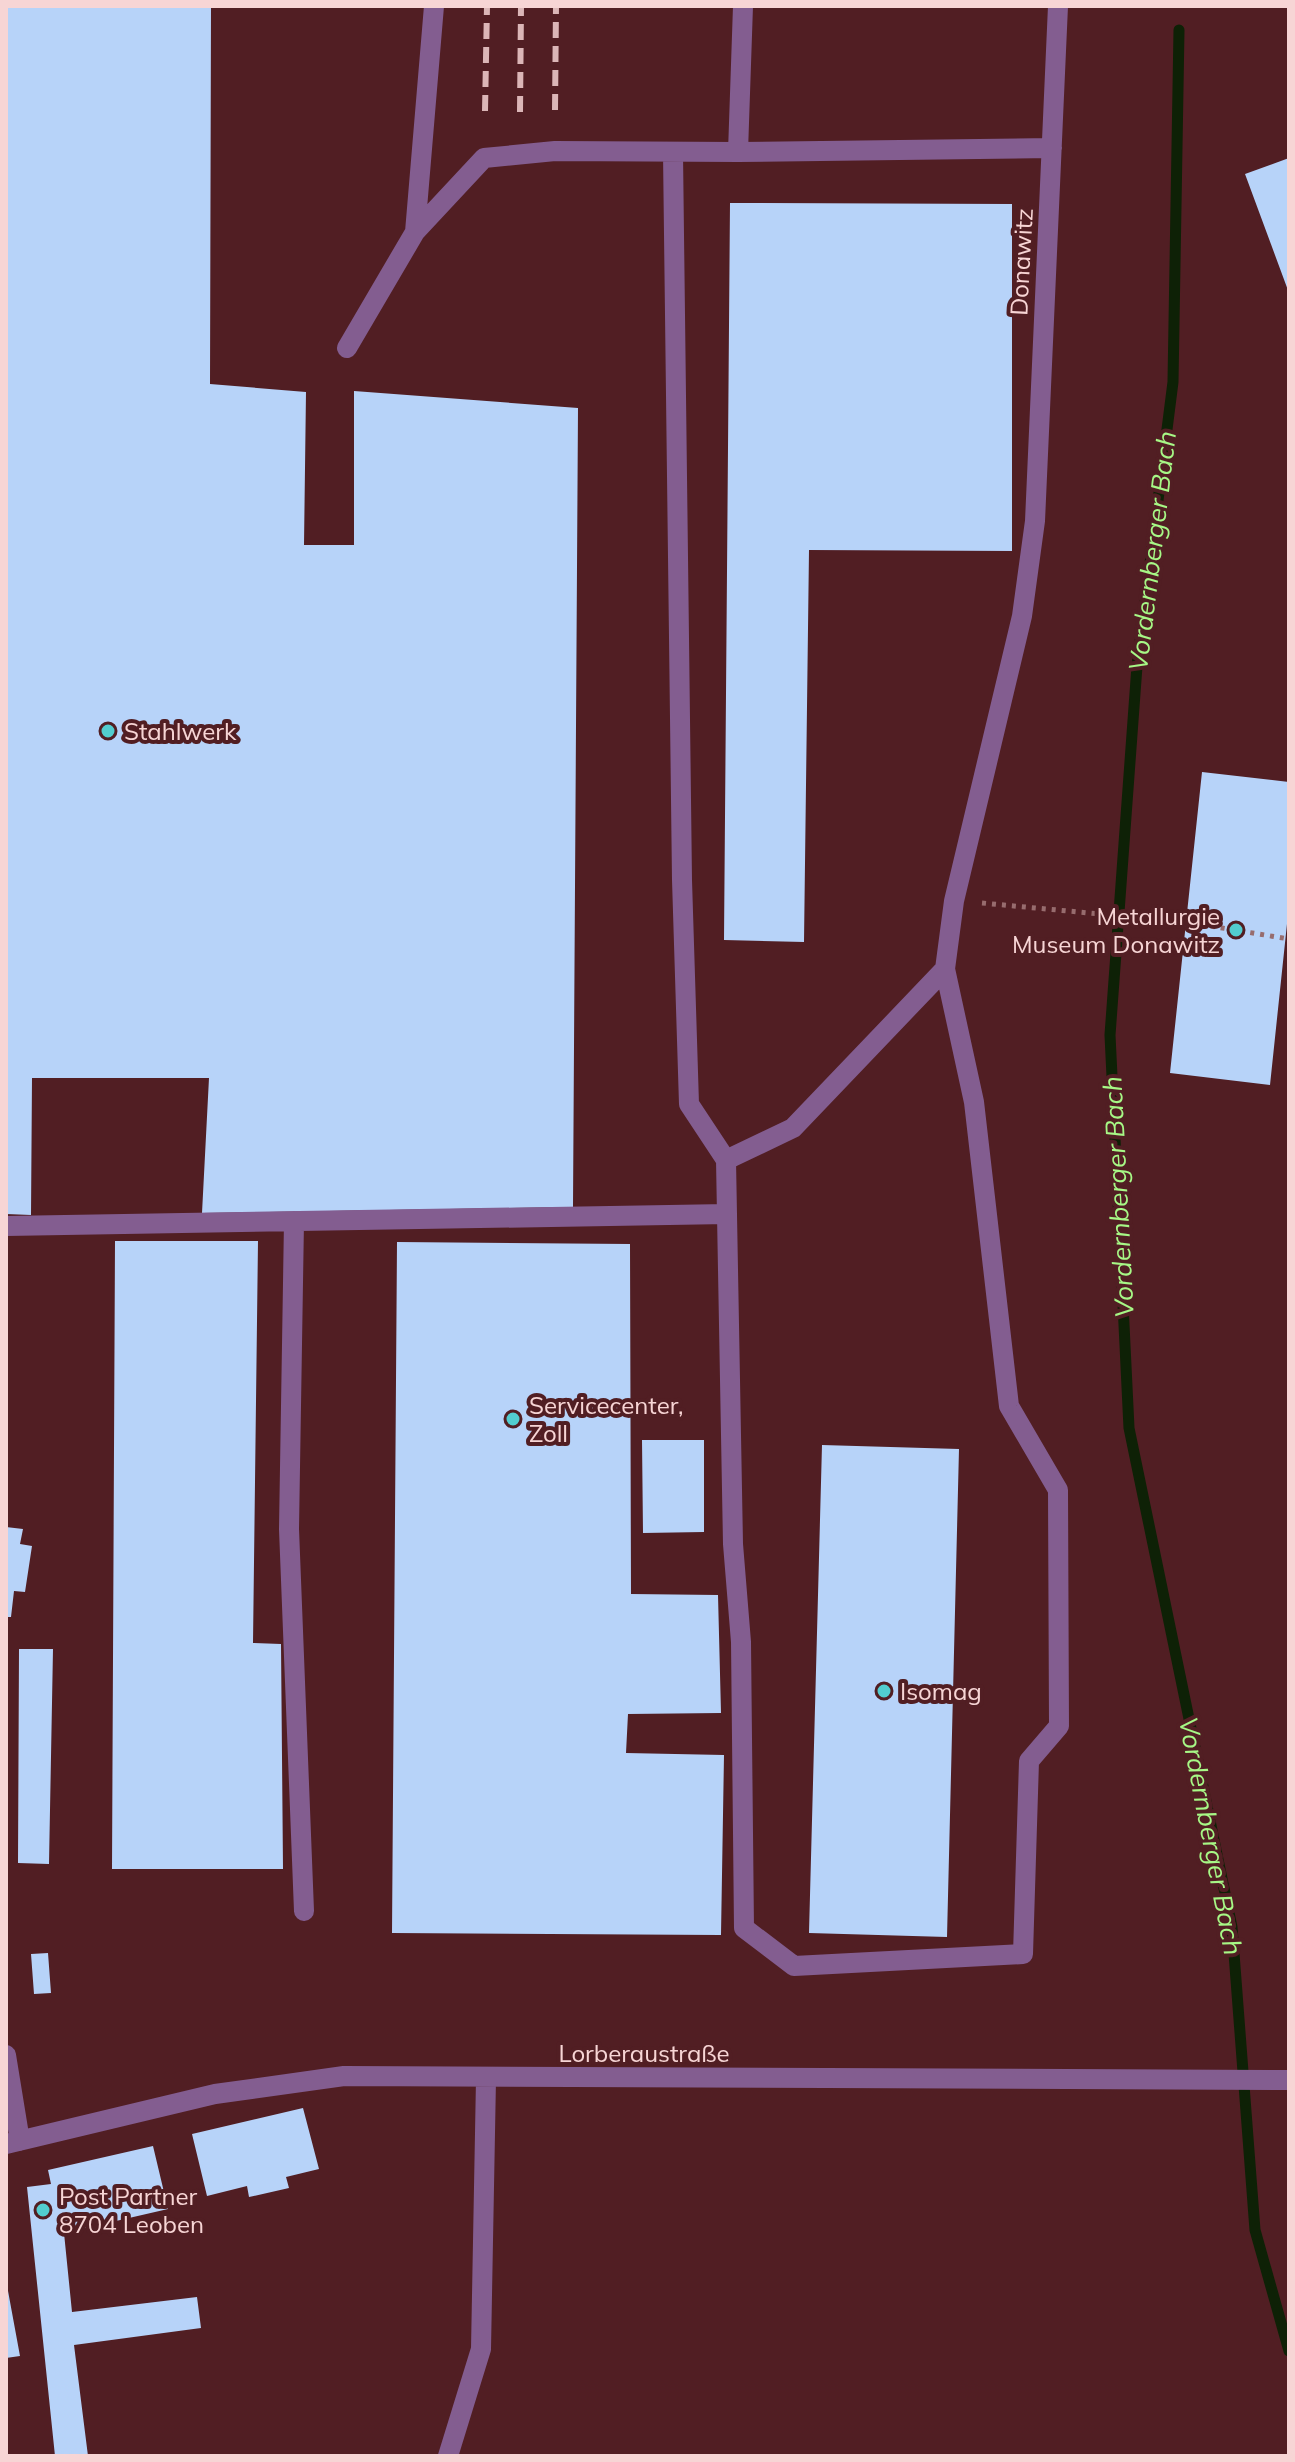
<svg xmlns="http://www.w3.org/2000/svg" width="1295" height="2462" viewBox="0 0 1295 2462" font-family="Mulish,sans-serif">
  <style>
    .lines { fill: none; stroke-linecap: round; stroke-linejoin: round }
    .stream { stroke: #0e2106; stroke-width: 11 }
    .building { fill: #b7d3f9 }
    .path { stroke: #976c6e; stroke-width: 5; stroke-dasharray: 4 6; stroke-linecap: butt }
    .minor { stroke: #835d90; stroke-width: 20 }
    .rail { stroke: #dbb6b7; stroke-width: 6; stroke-dasharray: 16 8; stroke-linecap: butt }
    .poi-dot { fill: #52cdcf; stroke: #511e23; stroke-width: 3 }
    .labels { text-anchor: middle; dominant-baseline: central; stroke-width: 8; stroke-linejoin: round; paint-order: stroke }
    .street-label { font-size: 24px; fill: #f7d5d5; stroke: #511e23 }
    .poi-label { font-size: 24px; fill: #f7d5d5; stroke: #511e23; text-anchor: start }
    .water-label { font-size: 26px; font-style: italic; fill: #a7f886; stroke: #511e23 }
  </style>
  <rect width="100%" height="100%" fill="#511e23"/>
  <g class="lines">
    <path class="stream" d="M1179 30 1173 382 1137 666 1110 1035 1129 1428 1232 1927 1255 2230 1289 2351"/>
  </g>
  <path class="building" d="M6 6H211L210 384 306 392 304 545H354V391L578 408 573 1207 202 1213 209 1078H32L31 1215 6 1214Z
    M1289 158V293L1245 174Z
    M730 203 1012 204V551L809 550 804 942 724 940Z
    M1202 772 1289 782V905L1270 1085 1170 1073Z
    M115 1241H258L253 1643 281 1644 283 1869H112Z
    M397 1242 630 1244 631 1594 718 1595 721 1713 628 1714 626 1753 724 1755 721 1935 392 1933Z
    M642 1440H704V1532L643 1533Z
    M822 1445 959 1449 947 1937 809 1933Z
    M6 1527 23 1529 20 1544 32 1546 25 1592 14 1591 11 1617H6Z
    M19 1649H53L49 1864 18 1863Z
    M48 1953 51 1993 34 1994 31 1954Z
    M303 2108 319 2169 286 2177 289 2188 249 2197 247 2186 207 2196 192 2134Z
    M153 2146 168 2209 64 2233 72 2312 197 2297 201 2328 74 2345 88 2456H55L27 2187 51 2184 48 2170Z
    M6 2280 20 2356 6 2358Z"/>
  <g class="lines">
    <path class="path" d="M982 903 1186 922 1289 939"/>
    <path class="minor" d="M743 6 738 152 1052 148
      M673 153 682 880 689 1104 726 1160
      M415 232 434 6
      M347 348 415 232 484 158 555 151 738 152
      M945 969 974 1102 1009 1406 1058 1490 1059 1726 1029 1761 1023 1954 794 1966 744 1928 741 1642 733 1544 726 1160 793 1128 945 969 954 901 1022 616 1035 521 1058 6
      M294 1221 289 1529 304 1911
      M6 1226 727 1214
      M6 2055 20 2141
      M6 2144 215 2094 344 2076 1289 2080
      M448 2456 481 2349 486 2079"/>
    <path class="rail" d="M555 110 556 6
      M485 111 487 6
      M520 112 521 6"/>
  </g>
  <g class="poi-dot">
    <circle cx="108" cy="731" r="8"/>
    <circle cx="1236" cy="930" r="8"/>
    <circle cx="513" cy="1419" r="8"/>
    <circle cx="884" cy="1691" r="8"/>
    <circle cx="43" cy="2210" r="8"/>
  </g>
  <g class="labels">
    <g class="street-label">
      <text transform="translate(1021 262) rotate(-87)">Donawitz</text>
      <text x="644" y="2053">Lorberaustraße</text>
    </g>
    <g class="poi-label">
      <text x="124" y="731">Stahlwerk</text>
      <text x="1220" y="916" text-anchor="end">Metallurgie<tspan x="1220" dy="28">Museum Donawitz</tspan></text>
      <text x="529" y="1405">Servicecenter,<tspan x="529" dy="28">Zoll</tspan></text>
      <text x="900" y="1691">Isomag</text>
      <text x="59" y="2196">Post Partner<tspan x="59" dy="28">8704 Leoben</tspan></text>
    </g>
    <g class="water-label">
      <text transform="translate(1152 551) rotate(-83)">Vordernberger Bach</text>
      <text transform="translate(1118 1197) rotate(-93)">Vordernberger Bach</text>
      <text transform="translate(1211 1836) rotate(79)">Vordernberger Bach</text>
    </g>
  </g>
  <rect width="1295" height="2462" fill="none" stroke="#f7d5d5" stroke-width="16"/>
</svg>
